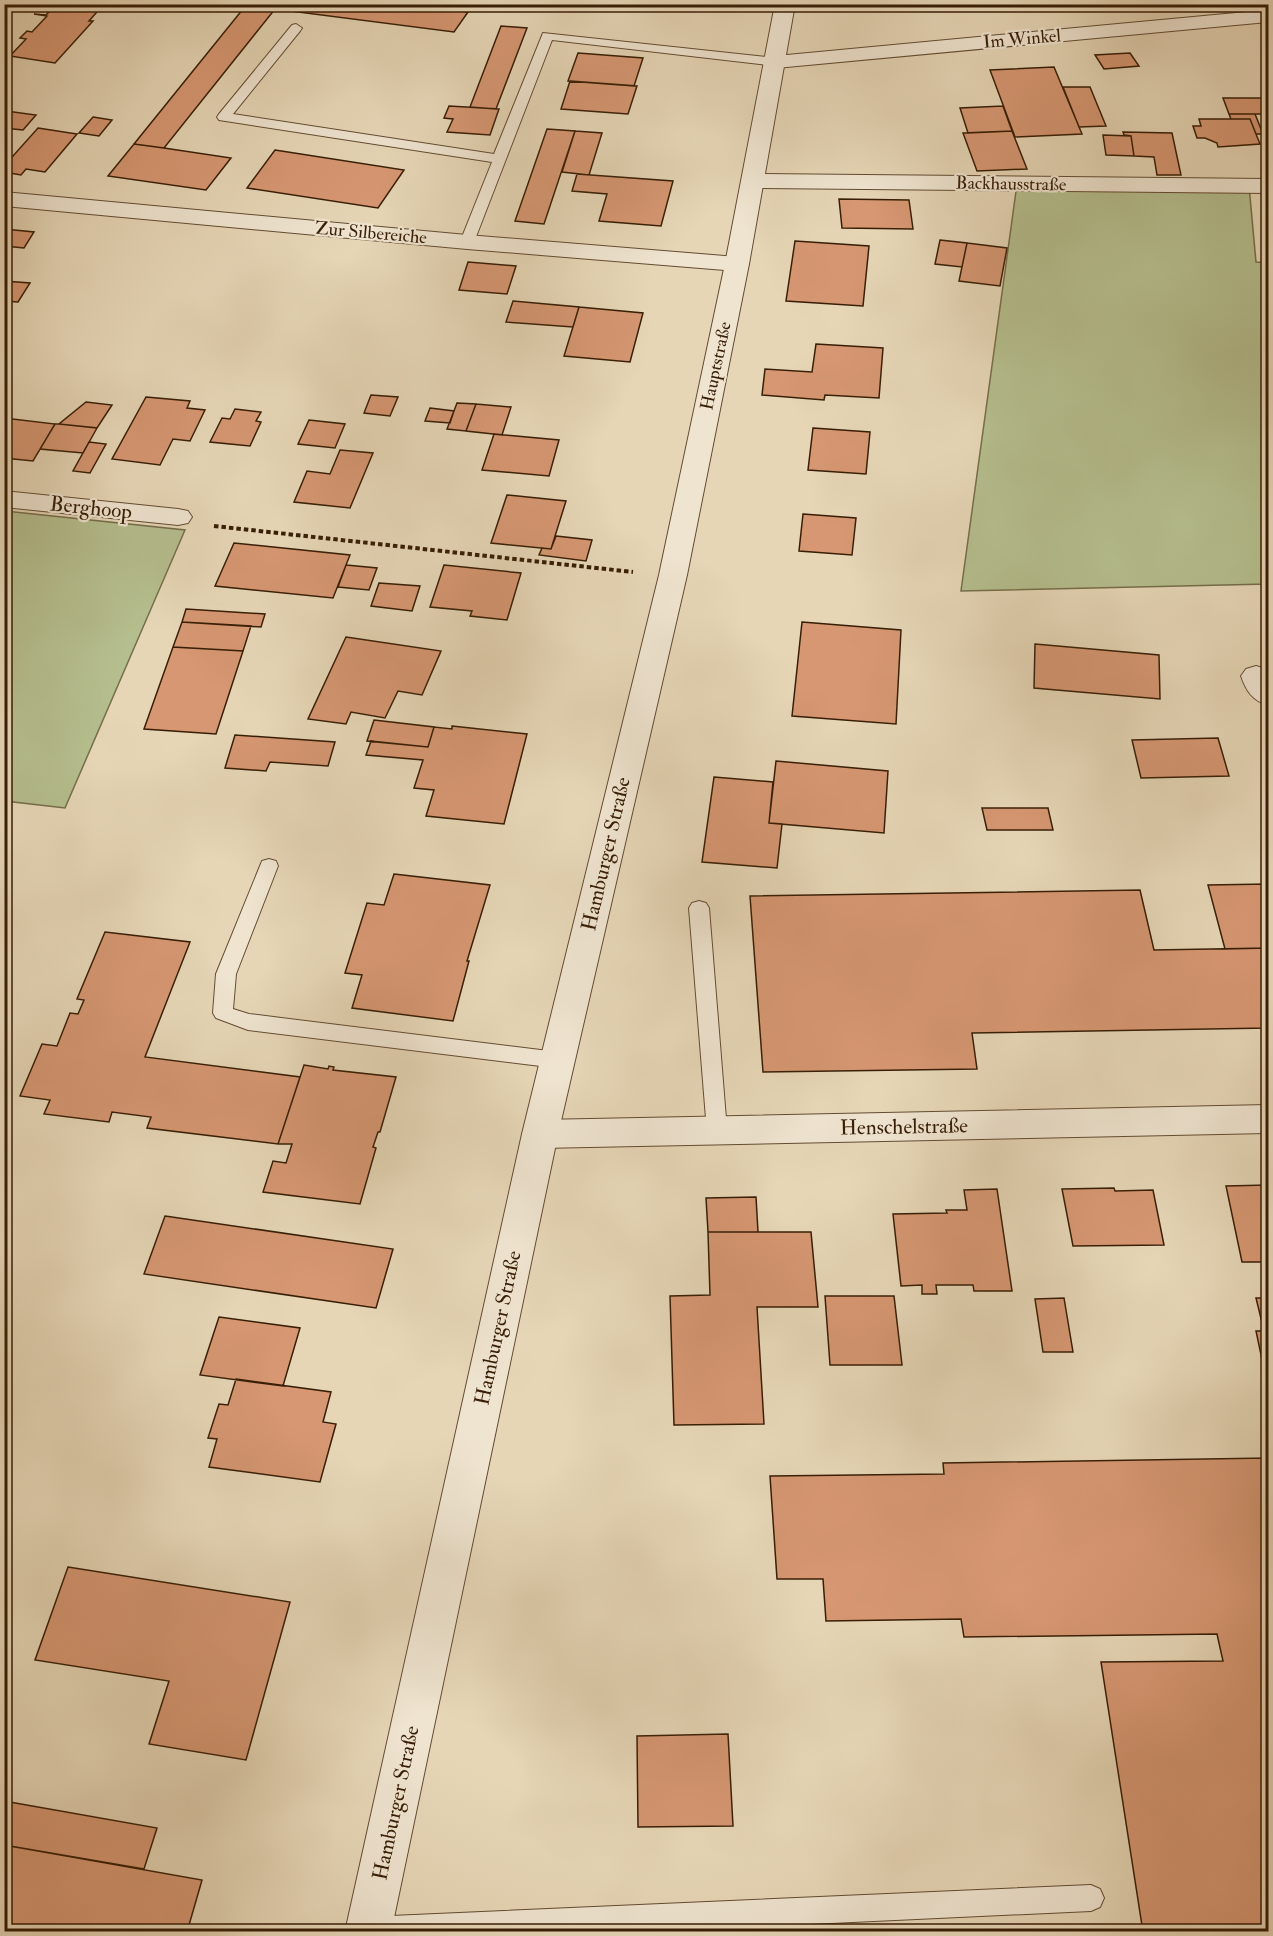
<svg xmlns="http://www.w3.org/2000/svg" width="1273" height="1936" viewBox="0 0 1273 1936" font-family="'IM FELL Double Pica',serif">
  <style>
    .green { fill: #b5be8e; stroke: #766e4a; stroke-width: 1.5 }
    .building { fill: #d69772; stroke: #381e06; stroke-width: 1.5 }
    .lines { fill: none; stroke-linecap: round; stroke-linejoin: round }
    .service-casing { stroke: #644c32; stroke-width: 2 }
    .minor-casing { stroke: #644c32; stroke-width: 2 }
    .tertiary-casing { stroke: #644c32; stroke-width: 2 }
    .path { stroke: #381e06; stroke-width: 4; stroke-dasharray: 4.5 3; stroke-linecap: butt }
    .service { fill: #efe4d0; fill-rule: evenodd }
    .minor { fill: #efe4d0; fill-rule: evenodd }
    .tertiary { fill: #efe4d0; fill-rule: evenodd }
    .labels { text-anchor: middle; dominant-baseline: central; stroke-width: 4.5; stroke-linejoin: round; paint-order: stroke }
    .far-street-label { font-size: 18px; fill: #381e06; stroke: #efe4d0 }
    .street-label { font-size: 21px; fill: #381e06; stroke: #efe4d0 }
  </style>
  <rect width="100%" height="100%" fill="#e6d6b6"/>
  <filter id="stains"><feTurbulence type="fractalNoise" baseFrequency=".00333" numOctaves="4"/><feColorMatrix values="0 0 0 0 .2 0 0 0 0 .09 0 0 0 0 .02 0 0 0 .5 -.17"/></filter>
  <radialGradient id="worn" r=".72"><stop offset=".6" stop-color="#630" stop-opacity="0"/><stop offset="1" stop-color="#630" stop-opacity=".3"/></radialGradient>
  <path class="green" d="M1017 184 1249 186 1256 262 1268 263V584L961 591Z
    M5 511 185 530 65 808 5 801Z"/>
  <path class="building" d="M56 4H107L103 5 89 21H93L55 63 10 56 26 39 20 38 27 31 32 32 47 16 34 14 46 15Z
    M247 4H412L468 12 454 32 275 9 164 148 134 144Z
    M501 26 527 28 496 109 470 107Z
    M578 53 643 58 634 86 568 81Z
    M1130 53 1139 66 1104 69 1095 55Z
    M1054 67 1082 134 1015 137 990 70Z
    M570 81 637 86 628 114 561 109Z
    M1063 87H1090L1106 126 1079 127Z
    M1223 98H1261L1268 109V114H1229Z
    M449 106 499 109 490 135 447 132 453 119 444 118Z
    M1003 106 1012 131 968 133 960 108Z
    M6 111 36 115 23 130 4 128Z
    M1229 114H1255L1263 134H1256L1250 119H1231Z
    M93 117 112 120 99 136 79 133Z
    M1199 119H1250L1260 144 1218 147 1217 143 1205 138H1197L1193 126H1201Z
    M38 128 77 134 45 172 26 169 21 175 4 172V166Z
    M547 129 575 131 544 224 515 221Z
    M575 131 602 133 589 175 562 172Z
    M1012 131 1027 169 977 171 963 133Z
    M1123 132 1172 133 1181 175H1157L1154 157 1134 156 1131 136 1124 135Z
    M1103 135 1131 136 1134 156 1106 155Z
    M134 144 164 148 231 158 206 190 108 176Z
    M275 150 404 170 378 208 247 188Z
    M577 174 673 181 661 226 599 221 607 194 572 191Z
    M839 199 909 200 913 229 842 228Z
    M4 229 34 232 24 248 4 246Z
    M940 240 967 243 962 267 935 264Z
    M795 241 869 246 863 306 786 301Z
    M967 243 1007 248 1000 286 959 281Z
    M468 262 516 266 507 294 459 290Z
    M4 281 30 283 18 302 4 301Z
    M513 301 579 307 573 327 506 322Z
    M579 307 643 313 630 362 564 356Z
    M816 344 883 348 879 398 825 395 824 400 762 395 765 369 812 372Z
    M371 395 398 397 390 416 364 413Z
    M146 397 190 401 187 408 205 410 190 441 173 439 160 465 112 459Z
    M86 402 112 405 97 428 59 424Z
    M457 403 476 404 466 431 447 429Z
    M476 404 511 407 502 435 466 431Z
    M430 408 454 411 450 423 425 421Z
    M235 409 261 412 256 421 261 422 250 446 210 442 222 418 230 419Z
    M4 418 55 424 33 461 4 458Z
    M309 420 345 424 335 448 298 444Z
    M55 424H59L97 428 83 453 40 449Z
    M813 428 870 432 866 474 808 470Z
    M494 434 559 440 549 476 482 470Z
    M89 442 106 444 90 473 73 471Z
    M340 450 373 453 350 508 294 502 307 471 330 474Z
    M507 495 566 501 551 549 491 543Z
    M803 514 856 518 852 555 799 551Z
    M556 536 592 540 586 561 539 555 542 548 551 549Z
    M234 543 350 555 333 598 215 586Z
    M346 565 377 568 369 590 338 587Z
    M444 565 521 573 507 620 470 616 472 611 430 607Z
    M379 583 420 586 412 611 371 606Z
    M186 609 265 614 261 627 182 622Z
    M182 622 251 626 243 651 173 647Z
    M802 622 901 630 896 724 792 716Z
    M346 637 441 651 422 695 398 691 385 718 351 712 346 724 308 719Z
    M1035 644 1159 655 1160 699 1034 688Z
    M173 647 243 651 216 734 144 729Z
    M374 720 434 727 428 747 367 741Z
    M452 726 527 734 504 824 426 816 434 790 414 788 423 760 366 755 371 741 428 747 434 727 452 729Z
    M235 735 335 742 328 766 270 762 266 771 225 768Z
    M1218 738 1229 776 1141 778 1132 740Z
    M776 761 888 771 884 833 769 823Z
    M714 777 773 782 769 823 782 824 777 868 702 862Z
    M982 808H1048L1053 830H987Z
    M394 874 490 885 467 961H469L453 1021 352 1008 362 975 345 973 367 903 384 905Z
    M1268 884V948L1225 949 1208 885Z
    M1140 890 1154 950 1268 948V1028L972 1033 977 1069 763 1072 750 896Z
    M105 932 190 942 145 1057 300 1077 278 1144 147 1128 151 1117 112 1112 109 1122 44 1114 50 1100 20 1096 42 1044 57 1046 70 1013 78 1014 84 1000 77 999Z
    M304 1065 328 1069 329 1066 334 1067 333 1070 396 1077 380 1132H378L373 1147 376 1148 360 1204 263 1192 273 1161 286 1163 292 1144H278Z
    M1268 1185V1262H1242L1226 1186Z
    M1114 1188 1115 1191 1153 1190 1164 1245 1073 1246 1062 1189Z
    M997 1189 1012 1291H974L973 1285H936L937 1294H922V1285L901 1286 893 1214 947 1213 946 1210H967L964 1190Z
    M756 1197 758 1232H708L706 1198Z
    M165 1216 393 1249 376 1308 144 1274Z
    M708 1232H811L818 1307H757L764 1424 674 1425 670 1296 710 1295Z
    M825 1296H894L902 1365H830Z
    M1064 1298 1073 1352H1043L1035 1299Z
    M1256 1298H1268V1331H1264Z
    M219 1317 300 1328 283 1386 200 1375Z
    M1256 1331H1268V1388Z
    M236 1379 331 1392 323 1422 336 1424 320 1482 209 1467 217 1439 208 1438 219 1404 228 1405Z
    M1268 1458V1932H1143L1101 1662 1223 1661 1217 1634 964 1637 961 1619 826 1621 823 1579H777L770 1476 944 1474 943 1463Z
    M68 1567 290 1602 246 1760 149 1744 169 1681 35 1660Z
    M728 1734 733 1826 638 1827 637 1736Z
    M4 1801 157 1828 144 1869 4 1845Z
    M4 1845 202 1880 187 1932H4Z"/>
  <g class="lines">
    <defs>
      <path id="service" d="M296 24 302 28 300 31 233 114 494 154 543 33 776 58 782 62 776 66 552 40 474 242 467 246 460 242 492 162 219 120 217 117 219 114 292 25Z
        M4 61 9 62 11 65 9 68 4 69Z
        M269 859 276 861 278 866 236 974 233 1009 249 1014 557 1052 564 1054 567 1060 564 1066 557 1068 248 1030 216 1018 213 1013 216 974 260 866 262 861Z
        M699 901 706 903 709 908 727 1131 724 1137 717 1139 710 1137 707 1131 689 908 692 903Z
        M1091 1885 1100 1889 1104 1898 1100 1907 1091 1911 635 1932 355 1930 359 1921 368 1917Z"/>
      <path id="minor" d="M1268 10V22L776 68 768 67 765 62 768 57 776 56Z
        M753 174 1268 179V193L753 188 745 186 742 181 745 176Z
        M4 192 467 235 737 257 746 259 749 264 746 269 737 271 467 249 4 206Z
        M4 491 178 509 188 511 192 517 188 523 178 525 4 507Z
        M1256 666 1266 669 1268 673V705C1253 701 1246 691 1241 676L1246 669Z
        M1268 1105V1133L540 1148 528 1144 522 1134 528 1124 540 1120Z"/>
      <path id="tertiary" d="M775 4H795L749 264 687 575 558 1134 391 1932H345L522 1134 659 575 725 264Z"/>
    </defs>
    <use href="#service" class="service-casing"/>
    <use href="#minor" class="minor-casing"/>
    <use href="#tertiary" class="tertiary-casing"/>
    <path class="path" d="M214 526 633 572"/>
    <use href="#service" class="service"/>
    <use href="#minor" class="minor"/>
    <use href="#tertiary" class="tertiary"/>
  </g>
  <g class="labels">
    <g class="far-street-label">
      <text transform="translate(1022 39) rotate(-5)">Im Winkel</text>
      <text transform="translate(1011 184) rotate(1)">Backhausstraße</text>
      <text transform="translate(371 233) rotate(5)">Zur Silbereiche</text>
      <text transform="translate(716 366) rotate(-78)">Hauptstraße</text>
    </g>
    <g class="street-label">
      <text transform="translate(91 508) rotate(6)">Berghoop</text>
      <text transform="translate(606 854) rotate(-77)">Hamburger Straße</text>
      <text transform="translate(904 1127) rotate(-1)">Henschelstraße</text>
      <text transform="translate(498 1328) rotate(-78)">Hamburger Straße</text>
      <text transform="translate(396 1803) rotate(-78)">Hamburger Straße</text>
    </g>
  </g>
  <rect width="1273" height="1936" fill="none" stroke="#e6d6b6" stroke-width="24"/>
  <rect x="6" y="6" width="1261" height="1924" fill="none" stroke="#381e06" stroke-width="3"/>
  <rect x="12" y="12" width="1249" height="1912" fill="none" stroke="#381e06" stroke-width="1.5"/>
  <rect width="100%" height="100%" filter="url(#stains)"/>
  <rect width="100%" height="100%" fill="url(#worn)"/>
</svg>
